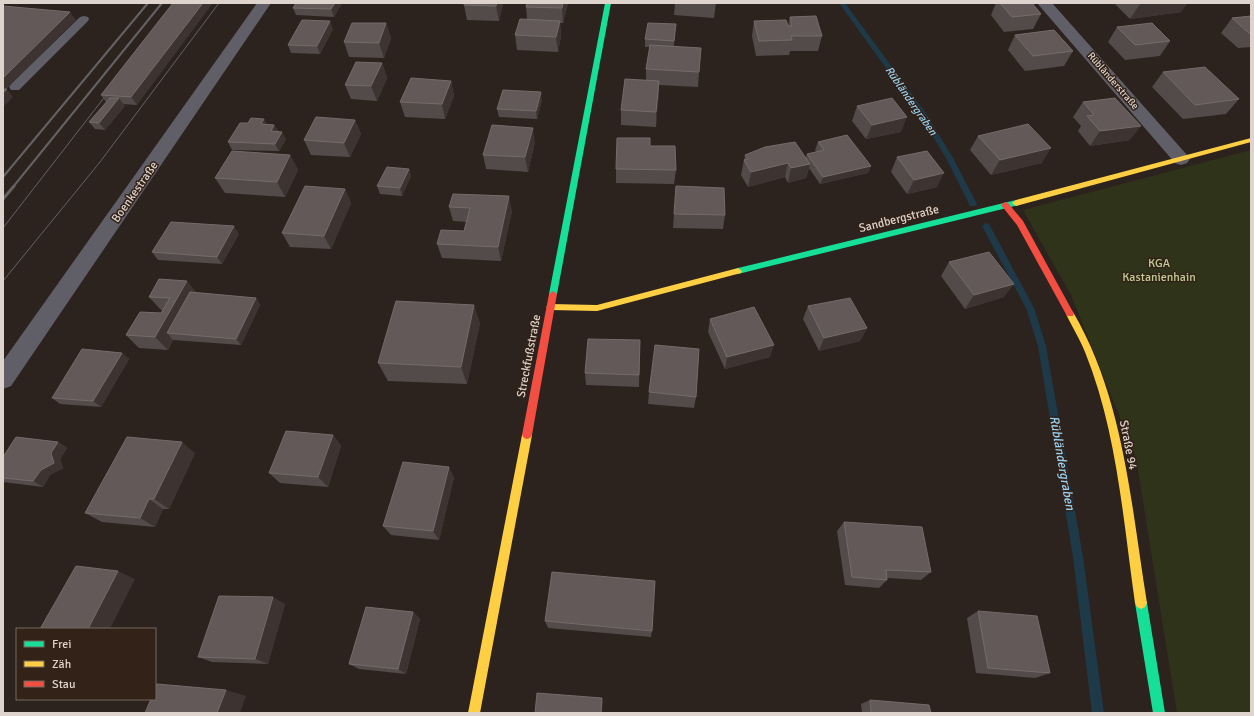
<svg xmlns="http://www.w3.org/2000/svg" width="1254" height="716" viewBox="0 0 1254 716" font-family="Signika,sans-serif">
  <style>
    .green { fill: #2f331a }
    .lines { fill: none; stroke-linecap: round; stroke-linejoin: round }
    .stream { fill: #1e3a49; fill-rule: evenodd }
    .lane { fill: #605e67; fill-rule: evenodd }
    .street { fill: #605e67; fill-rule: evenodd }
    .fast { fill: #16e098; fill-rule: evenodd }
    .slow { fill: #ffcf43; fill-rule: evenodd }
    .jam { fill: #f24e42; fill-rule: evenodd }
    .tram { stroke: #646165; stroke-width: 1 }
    .rail-far1 { stroke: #646165; stroke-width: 2 }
    .rail { stroke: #646165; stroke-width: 3 }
    .wall { fill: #534a4a }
    .shaded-wall { fill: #3d3432 }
    .building { fill: #625958; stroke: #756c6a }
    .labels { text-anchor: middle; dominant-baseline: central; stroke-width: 3; stroke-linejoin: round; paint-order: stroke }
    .far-street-label { font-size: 10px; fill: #dfd4cd; stroke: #322218 }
    .far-water-label { font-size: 11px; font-style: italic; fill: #97d2f5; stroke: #322218 }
    .street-label { font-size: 12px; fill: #dfd4cd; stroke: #322218 }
    .park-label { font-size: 12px; fill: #becc93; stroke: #322218 }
    .water-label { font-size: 13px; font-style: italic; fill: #97d2f5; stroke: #322218 }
  </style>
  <rect width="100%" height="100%" fill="#2c231e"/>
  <path class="green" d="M1251 150V713H1177L1136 458 1072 297 1023 210Z"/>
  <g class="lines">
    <path class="stream" d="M839 3H845L925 112 953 158 977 204 976 206H970L946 158 920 115Z
      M986 223 989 224 1034 308 1046 346 1083 557 1104 713H1092L1073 557 1038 346 1026 308 982 226Z"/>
    <path class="lane" d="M84 16 88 17 89 19 88 21 19 90H11L9 87 11 84 80 17Z"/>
    <path class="street" d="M257 3H271L11 386 3 389V361Z
      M1037 3H1052L1187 155 1190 159 1187 163 1181 165 1175 163Z"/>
    <path class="fast" d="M605 3H611L557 294 553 297 549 294Z
      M1016 200 1019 201 1020 203 1019 205 738 274 734 271 738 268Z
      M1141 597 1145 599 1147 603 1165 713H1153L1135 603 1137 599Z"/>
    <path class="slow" d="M1251 138V142L1016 206 1012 203 1016 200Z
      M738 268 742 271 741 273 597 311 550 310 546 307 550 304 597 305Z
      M1070 311 1073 312C1124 399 1131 505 1147 603L1145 607 1141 609 1137 607 1135 603C1123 519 1117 431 1085 352 1080 339 1072 327 1066 314Z
      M527 431 530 432 532 435 480 713H468L522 435 524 432Z"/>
    <path class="jam" d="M1005 202 1008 203 1023 221 1073 312 1074 314 1073 316H1067L1017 225 1001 205Z
      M553 291 557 294 532 435 530 438 527 439 524 438 522 435 549 294Z"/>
    <path class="tram" d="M3 228 110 90
      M3 281 100 162 219 3"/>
    <path class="rail-far1" d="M3 177 148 3
      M13 187 162 3"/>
    <path class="rail" d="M3 199 14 186"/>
  </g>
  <path class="wall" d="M173 3 137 105 123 104 125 106 105 130 95 129 89 122 106 102 101 95Z
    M296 3H342L334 17 296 15 293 8Z
    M568 3 563 23H560L561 36 558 52 517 50 515 35 527 19 526 7Z
    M675 3H716L714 18 674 15Z
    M996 3H1032L1041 14 1033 29 1004 32 991 15Z
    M1114 3H1187L1181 12 1130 19Z
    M503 4 499 21 467 20 464 5Z
    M1251 16V47L1238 48 1221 33 1232 18Z
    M790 17 822 36 818 51H790L789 55 756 56 752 36 754 21 788 26Z
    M386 23 391 38 384 58 349 57 344 42Z
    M1117 27 1170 41 1160 56 1125 60 1108 42Z
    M333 29 320 54 291 53 288 45Z
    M675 32 674 46 699 72 698 87 659 85 656 127 621 125V110L646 80V69L650 47H645V39Z
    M1015 35 1073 51 1064 66 1025 71 1008 50Z
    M382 63 387 78 377 101 351 99 345 85Z
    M1163 72 1239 99 1226 114 1183 119 1152 87Z
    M451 81 454 96 445 119 405 117 400 102Z
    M542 100 537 119 499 117 497 109Z
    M1083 102 1130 140 1090 146 1078 131 1081 126 1073 117Z
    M857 106 901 132 866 139 852 121Z
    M264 119 266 124 274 125 278 131 286 139 279 151 232 150 228 142 248 123Z
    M355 120 361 134 350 157 311 155 304 140Z
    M978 136 1042 163 991 175 970 150Z
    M535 142 528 172 486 169 483 155Z
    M818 142 871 166 868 173 820 184 809 168 806 178 788 183 785 177 748 187 741 175 745 155 806 157 807 154 817 152 815 150Z
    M650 146 676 170 674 184 616 183V169Z
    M290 155 298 170 285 197 225 193 215 178Z
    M897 157 937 187 907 194 891 172Z
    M409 169 411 176 402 196 380 194 377 186Z
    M676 186 725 215 723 229 673 228Z
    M345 189 351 203 331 249 290 247 282 233Z
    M449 207 512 211 501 261 442 258 437 244 464 231 467 222 453 221Z
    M239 234 222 264 158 260 152 252Z
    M949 262 1004 297 965 309 941 276Z
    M197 293 256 298 260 305 241 345 173 340 168 350 139 348 126 335 161 313 163 310H161L149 297Z
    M808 306 867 328 860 341 819 351 803 319Z
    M710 319 770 357 725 369 708 332Z
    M480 323 467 384 388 381 378 363Z
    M640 340 639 387 586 385 585 373Z
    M122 353 129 359 101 407 60 404 52 398Z
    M649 392 696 397 694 408 648 404Z
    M333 435 341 446 328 487 280 483 269 473Z
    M58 442 67 448 60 459 63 468 50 475 43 487 3 482V457Z
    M195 453 169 509H163L155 527 102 522 85 513Z
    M454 477 439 540 391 535 383 526Z
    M844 522 931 572 921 580 887 578V580L879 588 845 585 837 531Z
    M285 604 268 664 212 662 198 657Z
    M978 611 1050 673 1035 678 976 673 967 618Z
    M413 612 420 619 406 674 359 669 349 664Z
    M545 621 652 631 651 637 548 628Z
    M870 700 931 713H862L861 704Z"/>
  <path class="shaded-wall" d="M203 3H213L137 105 131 97Z
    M335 3H342L334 17 331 9Z
    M497 3H503V4L499 21 496 6Z
    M563 3H568L563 23 562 8Z
    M1146 3H1187L1181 12 1130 19 1140 4Z
    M70 12 76 20 3 92V78Z
    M330 21 333 29 320 54 317 46Z
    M560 21 561 36 558 52 556 37Z
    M386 23 391 38 384 58 379 43Z
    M382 63 387 78 377 101 371 86Z
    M451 81 454 96 445 119 442 104Z
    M659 81V96L656 127V112Z
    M7 89 13 97 3 107V93Z
    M541 92 542 100 537 119 536 111Z
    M119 98 125 106 105 130 99 123Z
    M907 117 901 132 866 139 872 125Z
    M264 119 268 127 261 124Z
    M355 120 361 134 350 157 344 143Z
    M274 125 278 132 271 131Z
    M1141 126 1130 140 1090 146 1100 131Z
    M533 128 535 142 528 172 525 157Z
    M282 132 286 139 279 151 275 144Z
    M1051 148 1042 163 991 175 1000 160Z
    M290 155 298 170 285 197 277 182Z
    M788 163 785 177 748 187 751 172Z
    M810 164 806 178 788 183 791 168Z
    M871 166 868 173 820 184 823 177Z
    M409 169 411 176 402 196 400 188Z
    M944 173 937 187 907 194 914 180Z
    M345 189 351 203 331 249 324 236Z
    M509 196 512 211 501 261 498 247Z
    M234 226 239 234 222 264 217 257Z
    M187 281 198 294 167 333 173 340 168 350 155 337Z
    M1014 284 1004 297 965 309 974 295Z
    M256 298 260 305 241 345 236 339Z
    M474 305 480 323 467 384 461 367Z
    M867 328 860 341 819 351 824 338Z
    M774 345 770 357 725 369 727 357Z
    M122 353 129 359 101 407 93 401Z
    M333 435 341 446 328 487 318 477Z
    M58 442 67 448 60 459 63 468 50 475 43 487 33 481Z
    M182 442 195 453 169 509 154 499Z
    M449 467 454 477 439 540 433 531Z
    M149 499 163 509 155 527 140 518Z
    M118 571 135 579 110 629H88Z
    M273 597 285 604 268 664 255 659Z
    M413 612 420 619 406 674 398 669Z
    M226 690 246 696 240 713H217Z
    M602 698 603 702 602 713H601Z"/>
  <path class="building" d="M173 3H203L131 97 101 95Z
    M296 3H335L331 9 293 8Z
    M464 3H497L496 6 464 5Z
    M527 3H563L562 8 526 7Z
    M1000 3H1032L1041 14 1012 17Z
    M3 6 70 12 3 78Z
    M816 16 822 36H791L792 40 759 41 754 21 786 20 788 26H792L790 17Z
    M1251 16V33L1250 34 1232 18Z
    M520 19 560 21 556 37 515 35Z
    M302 20 330 21 317 46 288 45Z
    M352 23H386L379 43 344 42Z
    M648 23 676 24 674 41 645 39Z
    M1152 23 1170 41 1135 45 1117 27Z
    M1054 30 1073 51 1033 56 1015 35Z
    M650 45 701 48 699 72 646 69Z
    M356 62 382 63 371 86 345 85Z
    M1205 67 1239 99 1195 105 1163 72Z
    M411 78 451 81 442 104 400 102Z
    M625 79 659 81 656 112 621 110Z
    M3 89H7L3 93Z
    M503 90 541 92 536 111 497 109Z
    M110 98H119L99 123 89 122Z
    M892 98 907 117 872 125 857 106Z
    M1115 98 1141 126 1100 131 1087 116 1094 115 1083 102Z
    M316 117 355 120 344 143 304 140Z
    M251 118 264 119 261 124 274 125 271 131 282 132 275 144 228 142 240 123H248Z
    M1028 124 1051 148 1000 160 978 136Z
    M492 125 533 128 525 157 483 155Z
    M847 135 871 166 823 177 807 154 824 150 818 142Z
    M617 138H650V146H675L676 170 616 169Z
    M795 142 810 164 791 168 788 163 751 172 744 160 748 159 745 155 765 147Z
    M232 151 290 155 277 182 215 178Z
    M927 151 944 173 914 180 897 157Z
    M387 167 409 169 400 188 377 186Z
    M305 186 345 189 324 236 282 233Z
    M676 186 724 188 725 215 674 214Z
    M453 194 509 196 498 247 437 244 441 230 464 231 470 208 449 207Z
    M171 222 234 226 217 257 152 252Z
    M989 252 1014 284 974 295 949 262Z
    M159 279 187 281 155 337 126 335 140 312 161 313 170 298 149 297Z
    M190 292 256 298 236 339 167 333Z
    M850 298 867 328 824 338 808 306Z
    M396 301 474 305 461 367 378 363Z
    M754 307 774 345 727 357 710 319Z
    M588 339 640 340 639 375 585 373Z
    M655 345 699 349 696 397 649 392Z
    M82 349 122 353 93 401 52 398Z
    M286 431 333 435 318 477 269 473Z
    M16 437 58 442 51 453 54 463 41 470 33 481 3 478V457Z
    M127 437 182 442 154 499H149L140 518 85 513Z
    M403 462 449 467 433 531 383 526Z
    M844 522 922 527 931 572 886 570 887 580 852 577Z
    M76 566 118 571 88 629H40Z
    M552 572 655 581 652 631 545 621Z
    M219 596 273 597 255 659 198 657Z
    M366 607 413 612 398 669 349 664Z
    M978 611 1037 616 1050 673 988 668Z
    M157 684 226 690 217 713H145L151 699H155V690Z
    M537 693 602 698 601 713H535Z
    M870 700 929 705 931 713H871Z"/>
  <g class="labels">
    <g class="far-street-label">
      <text transform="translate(1113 81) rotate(49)">Rübländerstraße</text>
    </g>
    <g class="far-water-label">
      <text transform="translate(911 101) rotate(55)">Rübländergraben</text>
    </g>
    <g class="street-label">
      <text transform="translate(135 192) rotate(-55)">Boenkestraße</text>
      <text transform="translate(899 219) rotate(-14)">Sandbergstraße</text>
      <text transform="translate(529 356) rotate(-79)">Streckfußstraße</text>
      <text transform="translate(1128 445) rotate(79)">Straße 94</text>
    </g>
    <g class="park-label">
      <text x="1159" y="263">KGA<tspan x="1159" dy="14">Kastanienhain</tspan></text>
    </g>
    <g class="water-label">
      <text transform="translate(1062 463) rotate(80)">Rübländergraben</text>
    </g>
  </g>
  <rect width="1254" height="716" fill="none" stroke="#dfd4cd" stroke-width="8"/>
  <rect x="16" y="628" width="140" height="72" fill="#322218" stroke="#776960"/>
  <rect x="24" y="641" width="20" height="6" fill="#16e098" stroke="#776960"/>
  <text x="52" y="648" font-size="12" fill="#dfd4cd">Frei</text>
  <rect x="24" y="661" width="20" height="6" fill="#ffcf43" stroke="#776960"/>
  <text x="52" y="668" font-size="12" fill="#dfd4cd">Zäh</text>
  <rect x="24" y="681" width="20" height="6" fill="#f24e42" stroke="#776960"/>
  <text x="52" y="688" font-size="12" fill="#dfd4cd">Stau</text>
</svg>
